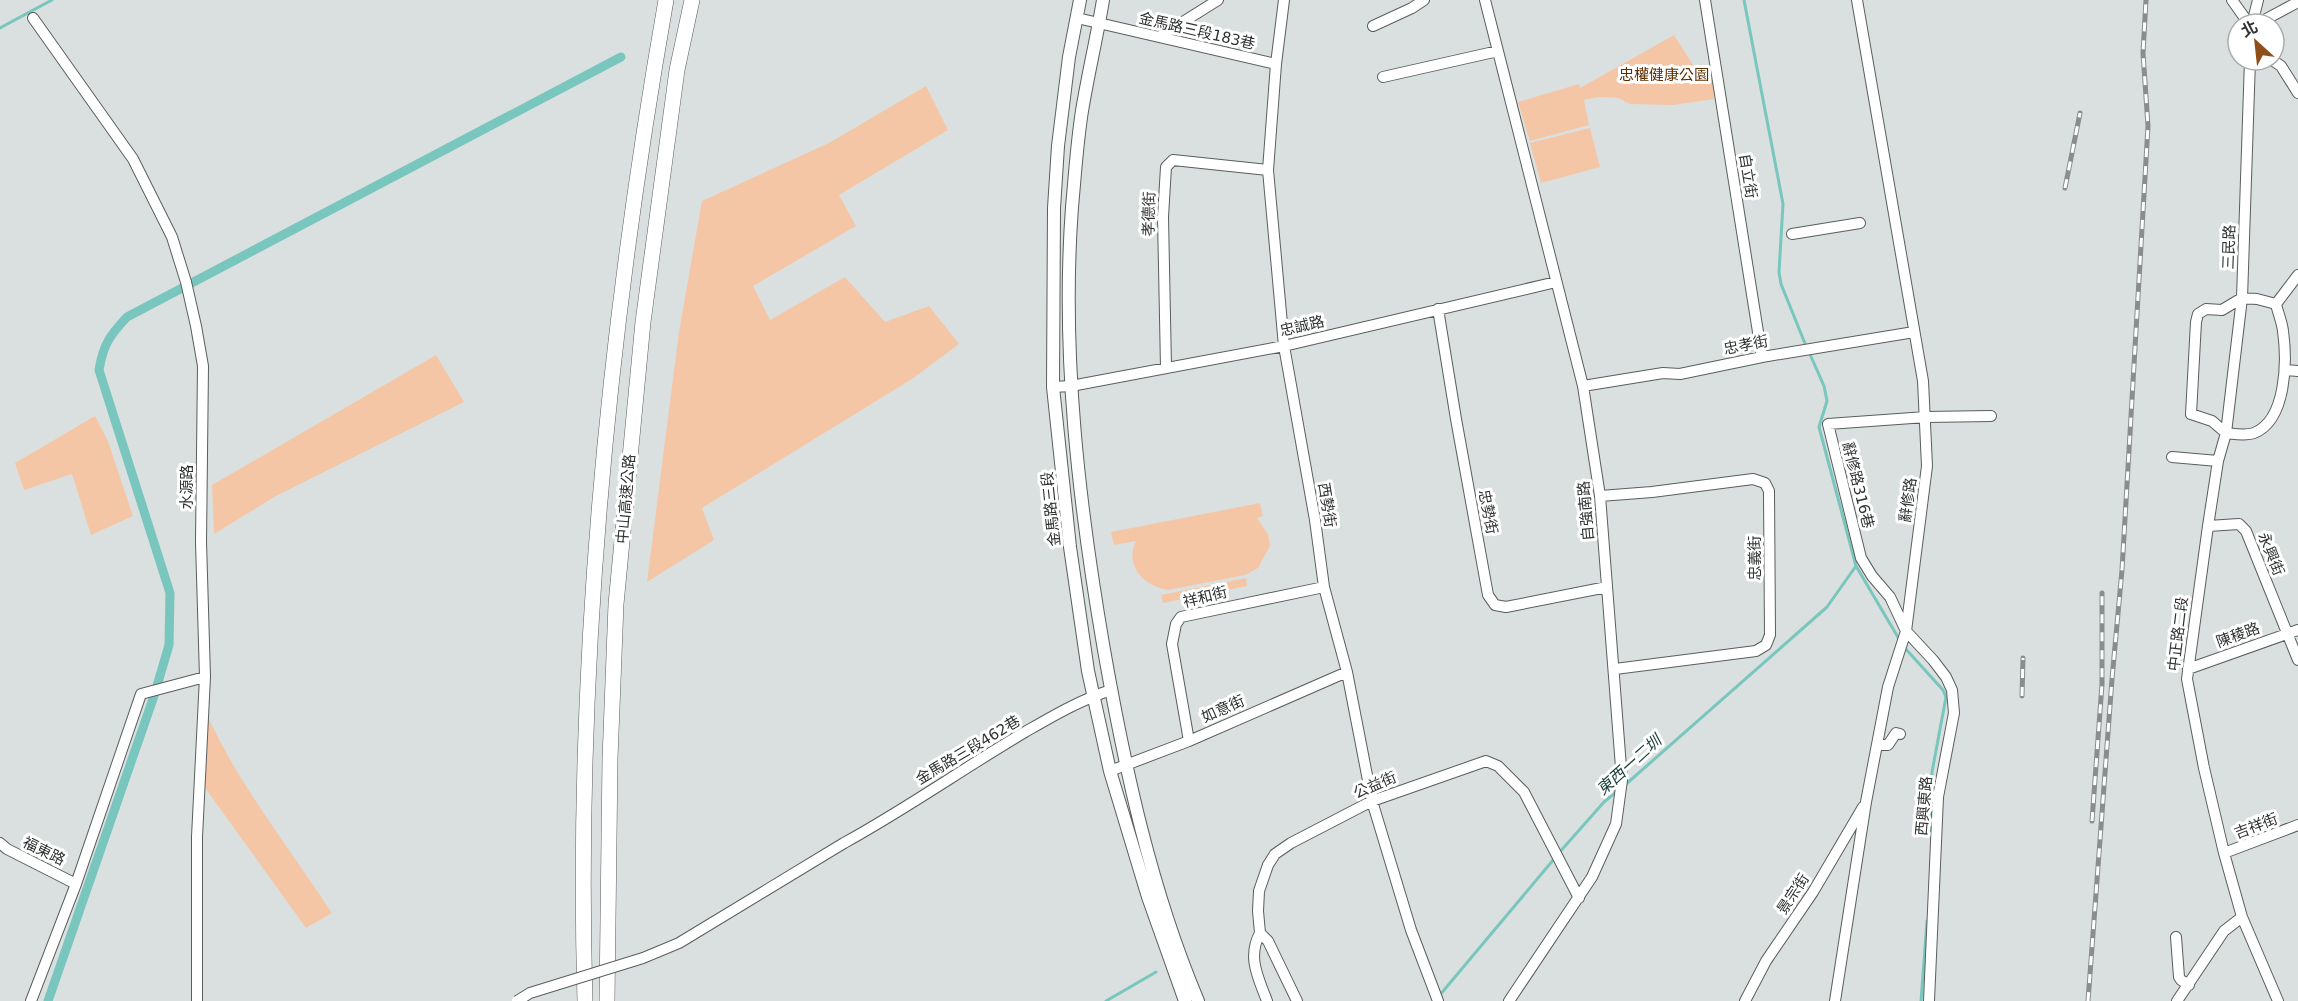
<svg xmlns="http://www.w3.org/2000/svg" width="2298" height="1001" viewBox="0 0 2298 1001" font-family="'DejaVu Sans','Noto Sans TC',sans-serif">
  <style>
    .green { fill: #f5c6a6 }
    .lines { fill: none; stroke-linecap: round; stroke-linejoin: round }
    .stream { stroke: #78c6bd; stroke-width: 3 }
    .canal { stroke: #78c6bd; stroke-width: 9 }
    .minor-casing { stroke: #595e5d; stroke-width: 12 }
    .major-casing { stroke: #595e5d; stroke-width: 14 }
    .highway-casing { stroke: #595e5d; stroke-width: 16 }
    .minor { stroke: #fff; stroke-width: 10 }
    .major { stroke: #fff; stroke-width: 12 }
    .highway { stroke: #fff; stroke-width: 15 }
    .rail-casing { stroke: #898d8d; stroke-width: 5 }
    .rail { stroke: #fff; stroke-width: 3; stroke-dasharray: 9; stroke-linecap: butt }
    .minor-bridge-casing { stroke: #595e5d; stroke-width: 12; stroke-linecap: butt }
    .minor-bridge { stroke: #fff; stroke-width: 10 }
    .labels { text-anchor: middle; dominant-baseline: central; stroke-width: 6; stroke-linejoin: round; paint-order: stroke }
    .street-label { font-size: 15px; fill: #303232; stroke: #fff }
    .park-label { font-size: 15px; fill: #5e2e01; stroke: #fff }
    .water-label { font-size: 16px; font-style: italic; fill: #183e3a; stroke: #fff }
  </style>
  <rect width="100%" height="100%" fill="#dae0df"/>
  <path class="green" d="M1674 35 1700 76 1712 77 1714 99 1673 105 1630 104 1618 98 1600 97 1584 100 1589 125 1530 141 1518 102 1579 84 1580 88Z
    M926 86 948 130 839 195 856 226 753 286 770 320 845 277 885 322 929 306 959 344 912 379 702 508 714 540 647 582 679 332 702 201 829 143Z
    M1590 128 1600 167 1541 183 1530 143Z
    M436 355 464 402 276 496 214 534 212 485Z
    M95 416 108 441 133 516 91 535 72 474 24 490 15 463Z
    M1260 503 1263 516 1257 518 1268 534 1270 546 1258 568 1245 575 1168 590C1144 586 1124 566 1136 541L1114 545 1111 532Z
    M1246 578 1247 586 1163 603 1161 595Z
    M205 710C237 783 288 846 332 913L306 928 203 785Z"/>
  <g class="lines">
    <path class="stream" d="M1744 0 1783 204 1779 272 1781 284 1806 346
      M0 28 52 0
      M1809 352 1824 386 1827 401 1819 427 1856 566 1899 639
      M1904 647 1943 690 1946 697 1932 772 1931 836
      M1625 785 1827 607 1856 566
      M1558 854 1604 802 1617 791
      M1439 996 1554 859
      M1106 1001 1156 972
      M1921 1001 1927 921"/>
    <path class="canal" d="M48 1001 154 696 169 645 170 593 99 370C103 345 110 335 127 317L621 57"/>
    <defs>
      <path id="minor" d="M1284 0 1276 64 1268 170 1284 346 1315 520 1324 587 1347 672 1372 801 1411 930 1438 1001
        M1485 0 1583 386 1600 496 1622 780 1616 824 1592 877 1509 1001
        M1705 0 1762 357
        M2232 0 2249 24
        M33 18 133 159 172 237 186 282 196 326 203 366 201 542 205 677 197 837V1001
        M1077 18 1276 64
        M2252 24 2258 0
        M2257 24 2298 2
        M1373 26 1412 8 1424 0
        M1159 37 1218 0
        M2250 60 2242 298 2226 433 2218 461 2208 526 2187 679 2204 768 2224 853 2242 917 2278 1001
        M2272 60 2281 66 2298 93
        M1383 77 1498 51
        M1792 234 1860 223
        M2242 298 2257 299 2276 304
        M1438 309 1456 419 1488 595 1495 605 1506 607 1607 587
        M1166 367 1163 217 1166 167 1173 160 1268 170
        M2285 370 2298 371
        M1583 386 1663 373 1680 374 1762 357 1914 332
        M1053 387 1071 386 1284 346 1556 282
        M2226 433C2235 434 2246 436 2254 433 2287 420 2287 360 2283 331 2282 322 2278 313 2276 304L2298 275
        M2226 433 2212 421 2191 414 2196 322 2198 314 2206 309 2222 310 2242 298
        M2172 457 2218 461
        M1600 496 1652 492 1753 479 1765 483 1769 491 1770 635 1766 645 1756 651 1615 669
        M2208 526 2239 524 2246 531 2298 660
        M2188 669 2298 630
        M1189 741 1172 644 1176 624 1181 617 1324 587
        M1877 745H1888L1896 733 1900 734
        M1110 771 1189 741 1347 672
        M0 843 7 849 76 884
        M844 843C906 809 964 768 1025 732 1053 716 1080 700 1111 690
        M2224 853 2298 825
        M1260 933C1247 957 1258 977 1267 1001
        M2176 937 2179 977 2181 980 2189 985
        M31 1001 76 884 141 694 205 677
        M1297 1001 1268 941 1260 933 1258 911 1259 891 1268 865 1275 854 1291 843 1372 801 1486 761 1498 766 1524 792 1579 898
        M1745 1001 1766 961 1813 892 1863 807
        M1835 1001 1866 802 1888 687 1906 631 1927 466 1923 381 1857 0
        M1929 1001 1938 797 1954 713 1952 690 1946 677 1933 660 1906 631 1890 597 1872 576 1861 558 1828 424 1926 417 1991 416
        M2177 1001 2224 931 2242 917"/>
      <path id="major" d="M1080 0 1069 57 1058 146 1054 208 1053 387 1070 547 1088 671 1110 771 1148 897 1185 1001
        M1103 0C1097 37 1088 74 1082 111 1077 142 1075 175 1072 207 1061 355 1079 505 1104 650 1125 769 1151 890 1198 1001"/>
      <path id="highway" d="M585 1001C575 666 608 330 666 0
        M607 1001 610 759 616 604 643 322 677 70 692 0"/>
    </defs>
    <use href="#minor" class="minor-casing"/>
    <use href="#major" class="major-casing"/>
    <use href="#highway" class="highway-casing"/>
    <use href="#minor" class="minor"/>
    <use href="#major" class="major"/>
    <use href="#highway" class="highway"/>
    <defs>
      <path id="rail" d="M2065 188 2080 113
        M2022 696 2023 658
        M2092 821 2102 684V593
        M2088 1001 2112 679 2122 570 2148 126 2143 53 2146 0"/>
    </defs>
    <use href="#rail" class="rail-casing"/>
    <use href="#rail" class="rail"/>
    <defs>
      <path id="minor-bridge" d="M517 1001 530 993 643 958 679 943 844 843"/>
    </defs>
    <use href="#minor-bridge" class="minor-bridge-casing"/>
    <use href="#minor-bridge" class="minor-bridge"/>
  </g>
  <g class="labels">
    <g class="street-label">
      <text transform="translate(1197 31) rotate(13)">金馬路三段183巷</text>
      <text transform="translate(1748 176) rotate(81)">自立街</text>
      <text transform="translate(1149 214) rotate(-89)">孝德街</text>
      <text transform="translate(2229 247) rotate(-88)">三民路</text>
      <text transform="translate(1302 326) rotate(-13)">忠誠路</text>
      <text transform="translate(1746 345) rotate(-11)">忠孝街</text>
      <text transform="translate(1858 485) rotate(76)">辭修路316巷</text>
      <text transform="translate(187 487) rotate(-90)">水源路</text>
      <text transform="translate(626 499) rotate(-85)">中山高速公路</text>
      <text transform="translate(1908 500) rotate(-82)">辭修路</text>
      <text transform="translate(1327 505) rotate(81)">西勢街</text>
      <text transform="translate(1051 509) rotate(-96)">金馬路三段</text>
      <text transform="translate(1586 511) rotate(-95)">自強南路</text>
      <text transform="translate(1488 512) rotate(79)">忠勢街</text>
      <text transform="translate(2271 554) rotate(68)">永興街</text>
      <text transform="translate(1755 558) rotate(-90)">忠義街</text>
      <text transform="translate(1205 597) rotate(-14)">祥和街</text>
      <text transform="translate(2178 634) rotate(-83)">中正路二段</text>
      <text transform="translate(2238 635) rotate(-20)">陳稜路</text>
      <text transform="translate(1223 709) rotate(-24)">如意街</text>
      <text transform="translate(968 750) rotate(-31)">金馬路三段462巷</text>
      <text transform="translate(1375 785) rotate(-23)">公益街</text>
      <text transform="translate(1924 806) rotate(-85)">西興東路</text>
      <text transform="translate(2256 826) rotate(-21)">吉祥街</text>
      <text transform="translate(44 851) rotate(26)">福東路</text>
      <text transform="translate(1793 894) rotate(-57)">景宗街</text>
    </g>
    <g class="park-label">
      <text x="1664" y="75">忠權健康公園</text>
    </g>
    <g class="water-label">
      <text transform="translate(1629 765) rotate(-42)">東西一二圳</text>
    </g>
  </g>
  <g transform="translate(2256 42) rotate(333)"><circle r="28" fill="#ffffff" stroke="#acadad" stroke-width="1.5"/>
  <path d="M0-4.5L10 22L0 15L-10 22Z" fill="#8f4f19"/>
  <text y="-9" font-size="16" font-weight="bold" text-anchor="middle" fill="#303232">北</text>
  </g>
</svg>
